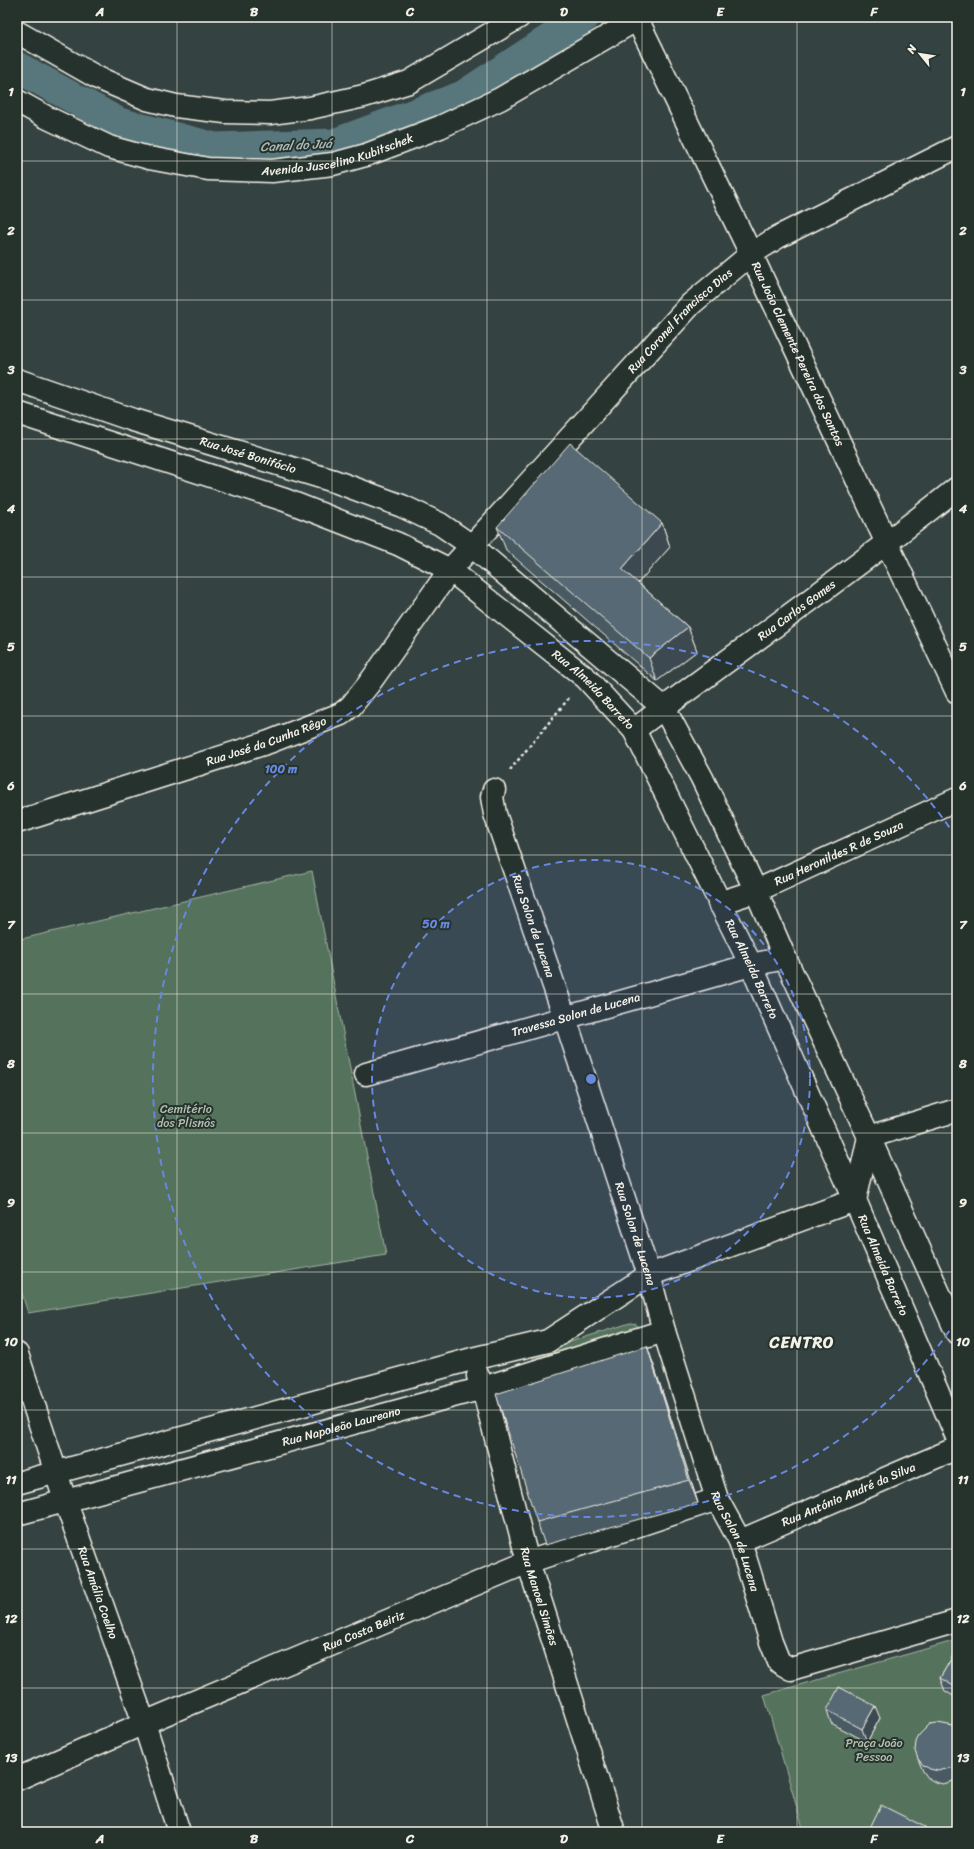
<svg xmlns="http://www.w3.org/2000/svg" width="974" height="1849" viewBox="0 0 974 1849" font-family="Sriracha,sans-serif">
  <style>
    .green { fill: #54735b; stroke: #a4b2a2 }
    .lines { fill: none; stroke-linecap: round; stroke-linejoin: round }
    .canal { stroke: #59777b; stroke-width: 31 }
    .minor-casing { stroke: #f4f1e8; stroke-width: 25 }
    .tertiary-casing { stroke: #f4f1e8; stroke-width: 25 }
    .path { stroke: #f4f1e8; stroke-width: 2.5; stroke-dasharray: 3 3; stroke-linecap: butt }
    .minor { stroke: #26332d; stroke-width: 22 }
    .tertiary { stroke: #26332d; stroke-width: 22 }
    .wall { fill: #4a5a64; stroke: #f4f1e8 }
    .shaded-wall { fill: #3c4a51; stroke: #f4f1e8 }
    .building { fill: #566974; stroke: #f4f1e8 }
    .grid { fill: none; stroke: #f4f1e8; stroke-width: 1; stroke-opacity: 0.55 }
    .ring { fill: none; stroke: #6887de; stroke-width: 2; stroke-dasharray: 7 5 }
    .labels { text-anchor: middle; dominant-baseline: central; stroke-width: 4; stroke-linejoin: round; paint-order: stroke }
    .street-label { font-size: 12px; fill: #f4f1e8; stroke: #26332d }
    .park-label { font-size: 12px; fill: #b4bfb0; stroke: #26332d }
    .water-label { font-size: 13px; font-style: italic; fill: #aebab7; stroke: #26332d }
    .district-label { font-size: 16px; font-weight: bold; letter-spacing: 1px; fill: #f4f1e8; stroke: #26332d }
    .centre { fill: #6887de; stroke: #26332d; stroke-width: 2 }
    .ring-label { font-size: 12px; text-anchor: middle; font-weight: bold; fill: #6887de; stroke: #26332d; stroke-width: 4; stroke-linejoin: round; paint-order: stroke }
    .neatline { fill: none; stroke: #f4f1e8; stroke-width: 1.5 }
    .grid-label { font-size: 13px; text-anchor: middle; font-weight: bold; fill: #f4f1e8 }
  </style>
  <rect width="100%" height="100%" fill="#344342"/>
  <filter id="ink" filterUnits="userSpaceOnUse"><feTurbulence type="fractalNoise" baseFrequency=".025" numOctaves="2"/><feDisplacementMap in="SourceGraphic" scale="8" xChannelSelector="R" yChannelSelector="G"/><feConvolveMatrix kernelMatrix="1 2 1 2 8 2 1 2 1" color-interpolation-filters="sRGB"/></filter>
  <g filter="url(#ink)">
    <path class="green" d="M312 871 386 1255 28 1313 17 1278V940Z
      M630 1323 636 1324 638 1327 636 1330 535 1361 533 1358 535 1353Z
      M957 1640V1832H804L764 1695Z"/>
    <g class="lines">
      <path class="canal" d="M17 67 119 123 215 148 334 144 463 96 584 17"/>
      <defs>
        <g id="minor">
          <path id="s1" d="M636 17 751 254 957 692"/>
          <path id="s2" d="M17 380 133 420 334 481 402 506 440 524 472 546 664 708 702 778 756 891 785 958 869 1137 957 1333"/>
          <path id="s3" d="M17 413 285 500 398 544 450 570 586 678 634 730 751 965 855 1200 957 1437"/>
          <path id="s4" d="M634 730C742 649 852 572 957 488"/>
          <path id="s5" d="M494 790 492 797 495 814 565 1018 649 1275 664 1331 717 1499 740 1541 771 1642 779 1662 791 1669 957 1621"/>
          <path id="s6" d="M17 822 269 742 341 714 351 706 368 685 450 570 691 304 751 254 778 237 957 147"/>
          <path id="s7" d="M719 903 756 891 957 799"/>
          <path id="s8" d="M366 1074 751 965 785 958"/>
          <path id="s9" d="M17 1354 65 1500 144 1723 179 1832"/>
          <path id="s10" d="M478 1376 483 1388 528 1562 614 1832"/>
          <path d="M17 1483 472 1359 548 1341 649 1275 855 1200 869 1137 957 1110"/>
          <path id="s11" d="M17 1514 483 1388 664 1331"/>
          <path id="s12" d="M740 1541 957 1448"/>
          <path id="s13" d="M17 1779 144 1723 528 1562 717 1499"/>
        </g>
        <g id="tertiary">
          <path d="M17 32 98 78 147 99 176 106 225 112 270 113 310 108 364 96 409 82 519 17"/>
          <path id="s14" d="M17 101 46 117 109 147 149 158 208 169 272 171 333 164 366 155 440 127 500 99 641 17"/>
        </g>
      </defs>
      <use href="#minor" class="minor-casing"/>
      <use href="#tertiary" class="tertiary-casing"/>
      <path class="path" d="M510 770 569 698"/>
      <use href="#minor" class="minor"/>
      <use href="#tertiary" class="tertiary"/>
    </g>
    <path class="wall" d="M662 523 670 547 638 583 688 627 697 651 657 681 506 550 497 527Z
      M647 1346 655 1369 698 1503 545 1545 537 1522Z
      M957 1649V1698L945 1691 940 1678Z
      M827 1710 880 1718 867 1742 831 1723Z
      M957 1732V1780L943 1784 935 1782 928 1778 923 1771 918 1759Z"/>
    <path class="shaded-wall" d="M662 523 670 547 630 592 622 569Z
      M688 627 697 651 657 681 649 658Z
      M647 1346 655 1369 698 1503 689 1480Z
      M875 1706 880 1718 867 1742 862 1729Z
      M957 1763V1775L954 1767Z
      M925 1827 927 1832H923Z"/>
    <path class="building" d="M570 443 662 523 622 569 688 627 649 658 497 527Z
      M647 1346 689 1480 537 1522 496 1394Z
      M957 1649V1688L940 1678Z
      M839 1687 875 1706 862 1729 827 1710Z
      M938 1723 953 1726 957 1732V1763L954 1767 938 1771 930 1769 923 1765 918 1759 915 1751 916 1742 919 1735 930 1724Z
      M881 1805 925 1827 923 1832H868Z"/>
  </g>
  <path class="grid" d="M177 17V1832M332 17V1832M487 17V1832M642 17V1832M797 17V1832M17 161H957M17 300H957M17 439H957M17 577H957M17 716H957M17 855H957M17 994H957M17 1133H957M17 1272H957M17 1410H957M17 1549H957M17 1688H957"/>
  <circle cx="591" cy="1079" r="219" fill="#6887de" fill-opacity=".12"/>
  <g class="ring">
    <circle cx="591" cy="1079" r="219"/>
    <path d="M956 1321A438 438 0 1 1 956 837"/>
  </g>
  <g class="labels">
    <g class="street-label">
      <text stroke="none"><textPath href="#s14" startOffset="336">Avenida Juscelino Kubitschek</textPath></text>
      <text stroke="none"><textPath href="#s6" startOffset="862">Rua Coronel Francisco Dias</textPath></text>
      <text stroke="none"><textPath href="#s1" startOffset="374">Rua João Clemente Pereira dos Santos</textPath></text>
      <text stroke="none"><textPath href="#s2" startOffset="243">Rua José Bonifácio</textPath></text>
      <text stroke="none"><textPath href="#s4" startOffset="202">Rua Carlos Gomes</textPath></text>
      <text stroke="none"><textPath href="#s3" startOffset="648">Rua Almeida Barreto</textPath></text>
      <text stroke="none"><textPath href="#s6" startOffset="262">Rua José da Cunha Rêgo</textPath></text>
      <text stroke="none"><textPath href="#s7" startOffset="130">Rua Heronildes R de Souza</textPath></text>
      <text stroke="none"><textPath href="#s5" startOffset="143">Rua Solon de Lucena</textPath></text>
      <text stroke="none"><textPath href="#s3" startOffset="972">Rua Almeida Barreto</textPath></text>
      <text stroke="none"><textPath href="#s8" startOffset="218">Travessa Solon de Lucena</textPath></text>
      <text stroke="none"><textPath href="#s5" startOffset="467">Rua Solon de Lucena</textPath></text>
      <text stroke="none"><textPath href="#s3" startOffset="1296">Rua Almeida Barreto</textPath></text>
      <text stroke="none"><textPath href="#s11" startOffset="336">Rua Napoleão Laureano</textPath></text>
      <text stroke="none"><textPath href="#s12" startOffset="118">Rua António André da Silva</textPath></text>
      <text stroke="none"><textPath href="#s5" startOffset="791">Rua Solon de Lucena</textPath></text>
      <text stroke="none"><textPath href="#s9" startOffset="252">Rua Amália Coelho</textPath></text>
      <text stroke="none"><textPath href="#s10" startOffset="229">Rua Manoel Simões</textPath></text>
      <text stroke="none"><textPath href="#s13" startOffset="377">Rua Costa Beiriz</textPath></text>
    </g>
    <g class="park-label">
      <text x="186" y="1109">Cemitério<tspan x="186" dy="14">dos Plisnôs</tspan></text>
      <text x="874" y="1743">Praça João<tspan x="874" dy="14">Pessoa</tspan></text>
    </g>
    <g class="water-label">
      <text transform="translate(296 145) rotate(-3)">Canal do Juá</text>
    </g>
    <g class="district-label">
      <text x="802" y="1342">CENTRO</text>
    </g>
  </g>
  <circle cx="591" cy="1079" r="6" class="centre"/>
  <g class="ring-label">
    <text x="281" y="773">100 m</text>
    <text x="436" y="928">50 m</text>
  </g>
  <rect width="974" height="1849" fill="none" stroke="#26332d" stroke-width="44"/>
  <g transform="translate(920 54) rotate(300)" stroke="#26332d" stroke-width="3" paint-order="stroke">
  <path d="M0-3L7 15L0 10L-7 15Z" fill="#f4f1e8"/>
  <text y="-6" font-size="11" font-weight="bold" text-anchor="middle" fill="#f4f1e8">N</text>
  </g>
  <rect x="22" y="22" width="930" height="1805" class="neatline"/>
  <g class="grid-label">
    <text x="100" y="16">A</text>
    <text x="254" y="16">B</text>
    <text x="410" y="16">C</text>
    <text x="564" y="16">D</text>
    <text x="720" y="16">E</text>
    <text x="874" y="16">F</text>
    <text x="11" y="96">1</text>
    <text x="963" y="96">1</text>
    <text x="11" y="235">2</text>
    <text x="963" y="235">2</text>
    <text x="11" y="374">3</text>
    <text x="963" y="374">3</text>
    <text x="11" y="513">4</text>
    <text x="963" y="513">4</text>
    <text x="11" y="651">5</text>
    <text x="963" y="651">5</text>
    <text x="11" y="790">6</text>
    <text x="963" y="790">6</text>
    <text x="11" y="929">7</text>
    <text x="963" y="929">7</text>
    <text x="11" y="1068">8</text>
    <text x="963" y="1068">8</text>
    <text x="11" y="1207">9</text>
    <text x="963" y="1207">9</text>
    <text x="11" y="1346">10</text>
    <text x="963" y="1346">10</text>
    <text x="11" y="1484">11</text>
    <text x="963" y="1484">11</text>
    <text x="11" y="1623">12</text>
    <text x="963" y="1623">12</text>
    <text x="11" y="1762">13</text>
    <text x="963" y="1762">13</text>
    <text x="100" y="1843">A</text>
    <text x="254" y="1843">B</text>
    <text x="410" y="1843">C</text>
    <text x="564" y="1843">D</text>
    <text x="720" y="1843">E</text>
    <text x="874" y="1843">F</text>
  </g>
</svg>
